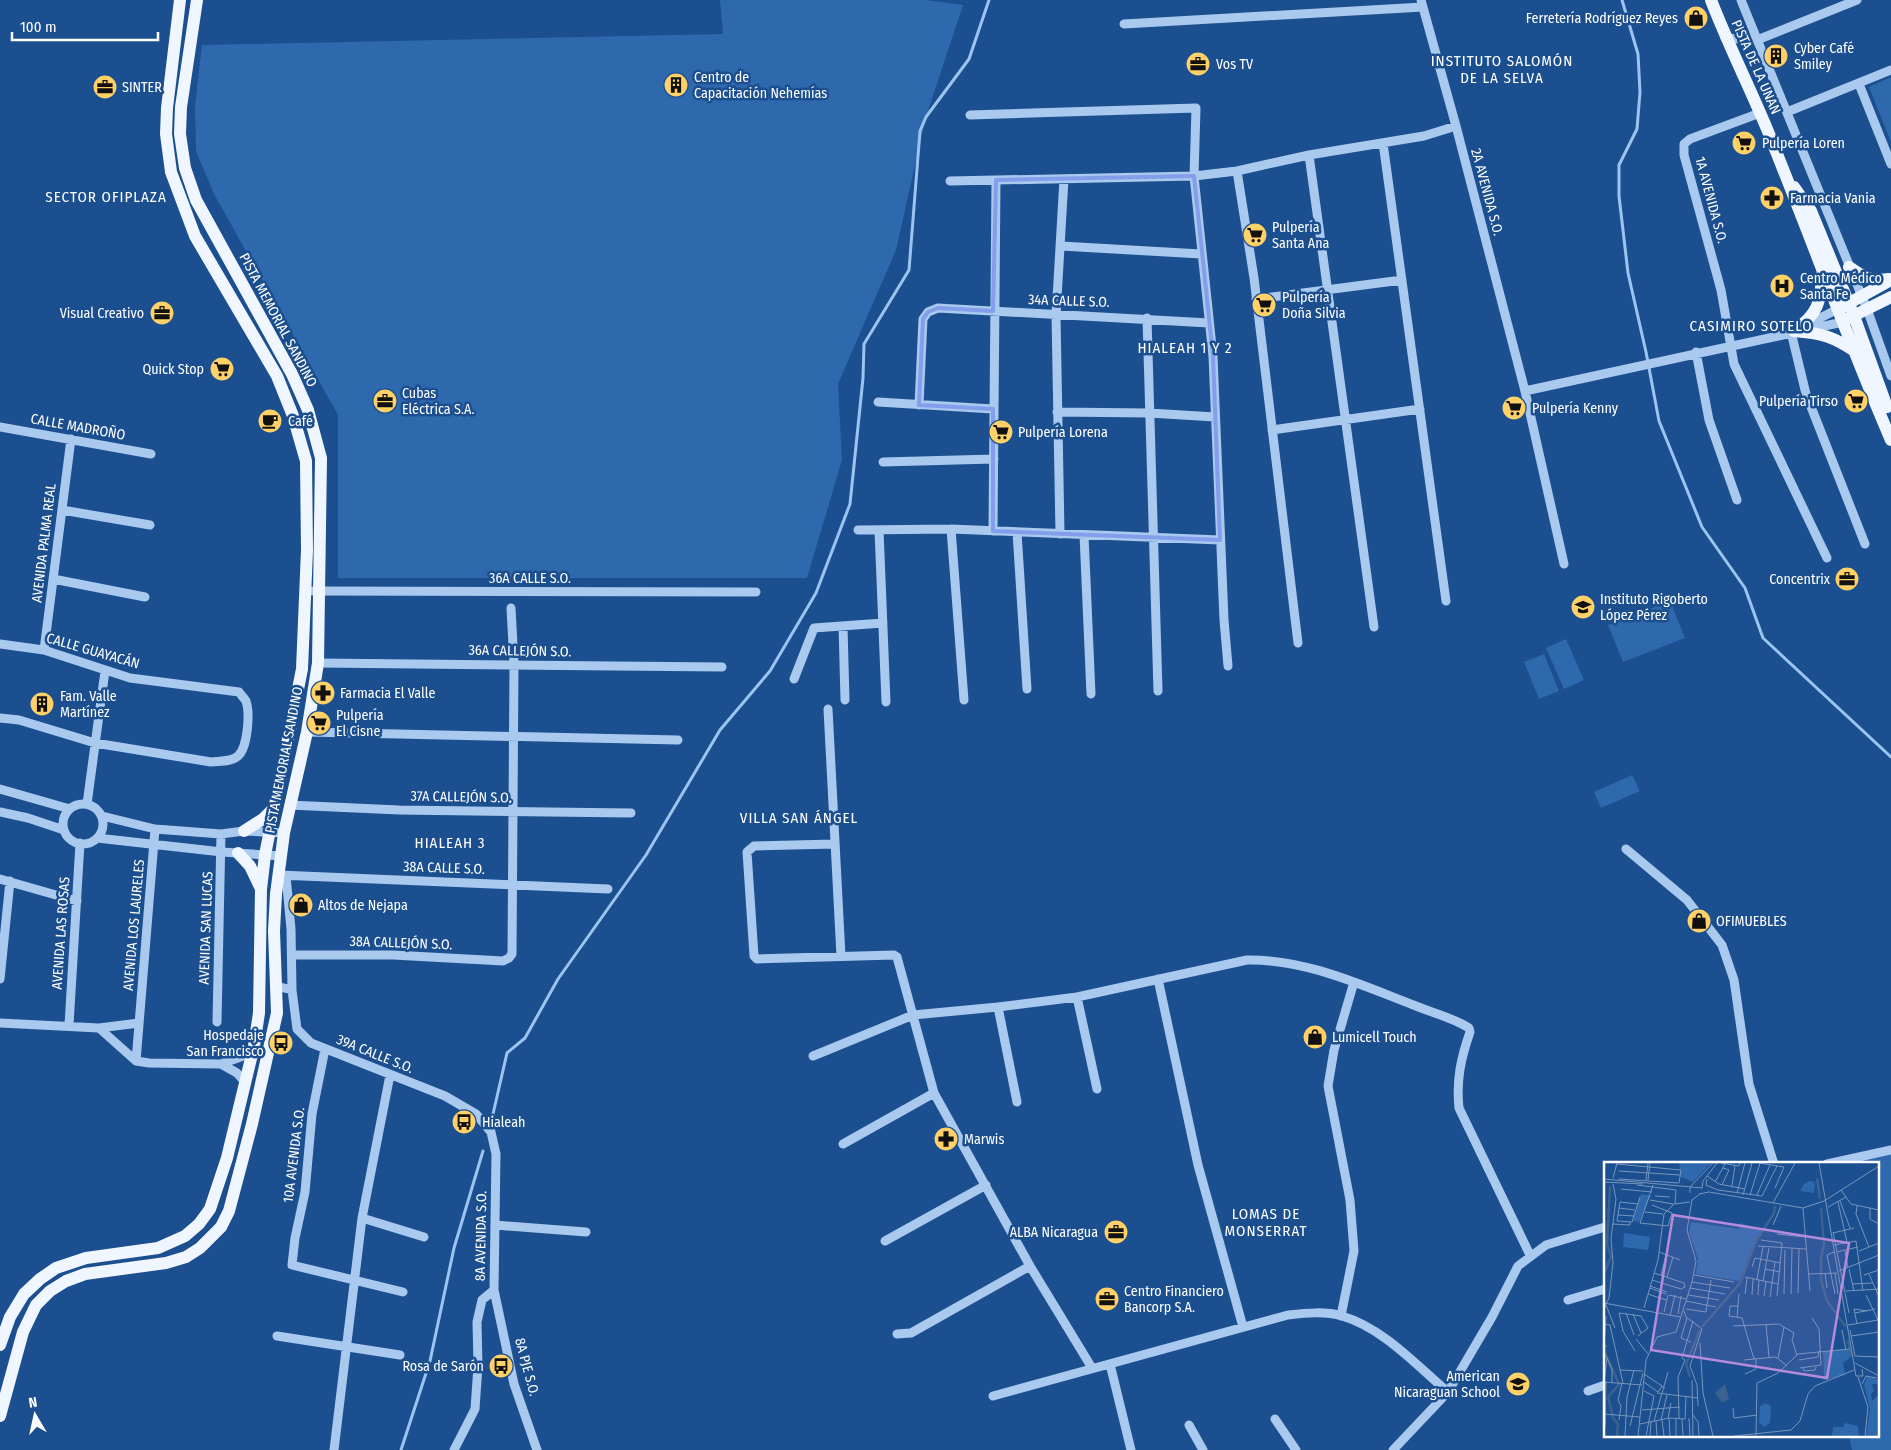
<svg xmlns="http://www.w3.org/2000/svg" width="1891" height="1450" viewBox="0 0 1891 1450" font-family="'Fira Sans Condensed',sans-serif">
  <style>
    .green { fill: #2e69ad }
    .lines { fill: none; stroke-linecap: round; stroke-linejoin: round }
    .stream { stroke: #9cc4f0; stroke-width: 3 }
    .minor { stroke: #a9c9ee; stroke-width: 9 }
    .major { stroke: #f0f6ff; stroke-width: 12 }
    .marked { fill: none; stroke: #839eea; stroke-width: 4; stroke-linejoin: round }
    .labels { text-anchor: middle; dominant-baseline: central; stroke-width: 5; stroke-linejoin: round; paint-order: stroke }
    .poi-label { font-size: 14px; fill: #fff; stroke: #1b4f8f; text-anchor: start }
    .street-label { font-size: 14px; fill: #fff; stroke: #1b4f8f }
    .neighbourhood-label { font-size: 15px; letter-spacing: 1px; fill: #fff; stroke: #1b4f8f }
    .inset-river { fill: none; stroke: #3c6290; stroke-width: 2.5 }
    .inset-road { fill: none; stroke: #7695bc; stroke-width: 1 }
    .view { fill: #b68bdc; fill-opacity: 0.15; stroke: #b68bdc; stroke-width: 2.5 }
    .inset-edge { fill: none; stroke: #fff; stroke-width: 2.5 }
  </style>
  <rect width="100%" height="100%" fill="#1b4f8f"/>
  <path class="green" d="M720 0H926L963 5 926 117 896 250 838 384 842 460 807 578H338V415L214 194 196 151 195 105 202 45 723 34Z
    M1891 77V142L1869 87Z
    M1670 601 1685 638 1623 662 1608 625Z
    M1566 639 1584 680 1564 689 1546 648Z
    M1544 654 1559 691 1539 699 1524 662Z
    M1632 775 1640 791 1601 808 1594 792Z
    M1891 1150V1450H1852L1849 1436H1877V1164H1827Z"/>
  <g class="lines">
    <path class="stream" d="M1622 0 1638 54 1640 92 1637 129 1619 165V196L1628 273 1646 352 1659 421 1702 527 1745 588 1763 638 1891 757
      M490 1127 507 1053 525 1038 558 979 646 855 720 730 770 671 816 593 850 504 863 378 864 344 909 270 920 131 926 117 969 59 989 0
      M401 1450 430 1361 454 1248 483 1151"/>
    <path class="minor" d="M1421 0 1456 126 1525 391 1564 564
      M1741 0 1867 309 1891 376
      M1124 24 1423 7
      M1725 38 1757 40 1857 0
      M1859 84 1891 164
      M1787 112 1891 70
      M1760 113 1690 139 1684 144V155L1721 290 1734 364 1827 558
      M970 115 1196 108 1194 176 1213 356 1224 620 1228 666
      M1383 143 1446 601
      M1309 155 1374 627
      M1237 171 1254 278 1298 643
      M950 181 1194 176 1237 171 1309 155 1424 136 1456 126
      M1061 246 1201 254
      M1256 299 1402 280
      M1147 318 1158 691
      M1806 325 1838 309
      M1791 332 1806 394 1865 544
      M1696 352 1709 420 1737 500
      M1525 391 1843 322
      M878 402 993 409
      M919 405 923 319 928 312 938 308 1209 323
      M1057 412 1149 413 1215 417
      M0 427 151 454
      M1272 430 1420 409
      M883 462 994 459
      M62 510 150 525
      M951 529 964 700
      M858 530 951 529 1220 540
      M879 530 886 702
      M993 531 996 180
      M1017 532 1027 689
      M1060 534 1056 315 1064 179
      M1084 535 1091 694
      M53 579 145 597
      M313 591 756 592
      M843 626 845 700
      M0 644 44 650 130 678 239 692C241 695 244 698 246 701 250 713 248 747 238 756 232 762 219 761 211 762L95 743 19 720 0 718
      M44 650 71 439
      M318 663 722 667
      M794 679 814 628 883 623
      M828 709 841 956
      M307 732 678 740
      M0 789 70 809
      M87 804 105 671
      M63 824a20 20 0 1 1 40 0a20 20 0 1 1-40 0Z
      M289 805 399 810 631 813
      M0 812 28 818 64 830
      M102 816 155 829 221 834 244 831 284 833
      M97 838 222 852 281 856
      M835 844 754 846 747 852 754 956 757 959 894 955 897 957 934 1093 1030 1266 1092 1368
      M1626 849 1687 900 1722 945 1734 980 1749 1084 1774 1164
      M279 875 608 889
      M286 876 291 929 292 990
      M0 879 77 901
      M292 955H393L503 961 509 958 512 954 514 664 511 608
      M0 979 10 881
      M1158 979 1198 1165 1243 1327
      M276 986 292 990 297 1029 311 1043 445 1096 476 1114 491 1132 496 1154 494 1290 514 1384 537 1450
      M1077 997 1097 1089
      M998 1007 1017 1102
      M217 1022 221 834
      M0 1023 99 1028 136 1061 149 1063 221 1064 246 1055 252 1049
      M69 1025 80 843
      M99 1028 139 1023
      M325 1049 312 1114 305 1192 295 1238 292 1265 403 1292
      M813 1056 913 1015 998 1007 1077 997 1247 960C1306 959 1361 985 1416 1006 1433 1013 1454 1018 1469 1028L1470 1032C1461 1058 1456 1080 1459 1108L1530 1255
      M136 1061 155 829
      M221 1064 237 1073 245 1082
      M843 1144 934 1093
      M1827 1164 1891 1150
      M362 1218 424 1237
      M495 1225 586 1232
      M885 1241 986 1185
      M1568 1300 1605 1289
      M1341 1316 1354 1251 1350 1200 1328 1086 1334 1050 1354 982
      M897 1334 911 1333 1030 1266
      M277 1336 400 1355
      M1110 1364 1131 1450
      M1588 1391 1605 1385
      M993 1396 1288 1315C1306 1313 1325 1311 1342 1316 1383 1328 1416 1365 1448 1392
      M1275 1419 1296 1450
      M1189 1425 1203 1450
      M334 1450 362 1218 390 1075
      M454 1450 475 1409 478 1366 477 1322 482 1300 494 1290
      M1393 1450 1448 1392 1492 1317 1518 1266 1546 1245 1605 1227"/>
    <path class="major" d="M1711 0C1728 44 1749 86 1767 129 1809 232 1847 338 1891 440
      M1794 187 1811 211 1854 316 1887 407
      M1849 267C1863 277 1871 282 1889 279
      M1842 307 1891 280
      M1847 319 1891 297
      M1794 331C1818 314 1821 302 1822 274
      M1794 331C1822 333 1834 337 1856 352
      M244 831 263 819 273 809
      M238 853 250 866 261 889
      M0 1345 10 1317 24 1294 40 1279 56 1268 86 1258 158 1248 185 1236 199 1224 210 1209 227 1158 254 1046 259 1013 261 889 265 855 302 669 307 550 306 461 293 416 277 376 195 236 171 172 166 134 167 108 180 0
      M0 1416 23 1332 36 1305 50 1291 66 1281 85 1274 166 1263 186 1257 200 1248 221 1227 229 1211 252 1124 277 1013 274 931 276 894 284 833 307 732 318 663 321 458 308 410 292 374 196 200 185 168 180 134 181 107 197 0"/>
  </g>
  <path class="marked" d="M1194 176 1213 356 1220 540 993 531V409L919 405 923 319 928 312 938 308 993 311 996 180Z"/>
  <defs>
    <symbol id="shop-disc" viewBox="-11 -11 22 22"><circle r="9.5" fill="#ffd166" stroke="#1b4f8f"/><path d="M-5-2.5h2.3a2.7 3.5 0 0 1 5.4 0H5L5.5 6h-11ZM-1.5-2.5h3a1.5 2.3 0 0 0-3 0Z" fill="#111"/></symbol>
    <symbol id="building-disc" viewBox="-11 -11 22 22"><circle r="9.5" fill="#ffd166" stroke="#1b4f8f"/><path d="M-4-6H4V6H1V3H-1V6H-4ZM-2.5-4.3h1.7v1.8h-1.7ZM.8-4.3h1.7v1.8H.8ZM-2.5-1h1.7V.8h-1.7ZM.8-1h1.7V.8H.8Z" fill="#111"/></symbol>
    <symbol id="office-disc" viewBox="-11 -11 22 22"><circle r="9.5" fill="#ffd166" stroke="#1b4f8f"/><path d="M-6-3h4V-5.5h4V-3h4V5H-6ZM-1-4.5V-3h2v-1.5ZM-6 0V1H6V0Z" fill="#111"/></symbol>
    <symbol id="supermarket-disc" viewBox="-11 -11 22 22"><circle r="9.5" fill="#ffd166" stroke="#1b4f8f"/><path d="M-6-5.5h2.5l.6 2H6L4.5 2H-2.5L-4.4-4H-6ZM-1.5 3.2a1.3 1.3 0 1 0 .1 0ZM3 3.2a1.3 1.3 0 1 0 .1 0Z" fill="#111"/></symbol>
    <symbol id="pharmacy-disc" viewBox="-11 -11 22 22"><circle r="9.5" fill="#ffd166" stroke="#1b4f8f"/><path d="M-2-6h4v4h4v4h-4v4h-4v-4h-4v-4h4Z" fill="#111"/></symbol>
    <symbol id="hospital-disc" viewBox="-11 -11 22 22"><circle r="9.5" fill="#ffd166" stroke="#1b4f8f"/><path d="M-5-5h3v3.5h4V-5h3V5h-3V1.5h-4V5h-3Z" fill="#111"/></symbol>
    <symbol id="cafe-disc" viewBox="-11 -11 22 22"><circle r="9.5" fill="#ffd166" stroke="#1b4f8f"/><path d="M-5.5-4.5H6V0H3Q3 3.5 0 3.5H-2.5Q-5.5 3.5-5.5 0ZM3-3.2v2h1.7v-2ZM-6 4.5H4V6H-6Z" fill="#111"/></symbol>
    <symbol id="school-disc" viewBox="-11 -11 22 22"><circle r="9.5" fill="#ffd166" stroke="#1b4f8f"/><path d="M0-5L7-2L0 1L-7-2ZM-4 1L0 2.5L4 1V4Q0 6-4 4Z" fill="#111"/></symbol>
    <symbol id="bus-disc" viewBox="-11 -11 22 22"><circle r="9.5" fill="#ffd166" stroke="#1b4f8f"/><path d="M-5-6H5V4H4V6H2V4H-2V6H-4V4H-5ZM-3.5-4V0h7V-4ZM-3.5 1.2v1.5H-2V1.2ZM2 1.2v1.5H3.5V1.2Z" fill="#111"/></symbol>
  </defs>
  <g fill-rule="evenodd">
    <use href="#shop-disc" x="1682" y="4" width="28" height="28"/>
    <use href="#building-disc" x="1762" y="42" width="28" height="28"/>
    <use href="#office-disc" x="1184" y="50" width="28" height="28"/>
    <use href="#building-disc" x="662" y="71" width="28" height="28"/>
    <use href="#office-disc" x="91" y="73" width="28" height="28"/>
    <use href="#supermarket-disc" x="1730" y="129" width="28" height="28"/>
    <use href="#pharmacy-disc" x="1758" y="184" width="28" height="28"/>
    <use href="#supermarket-disc" x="1241" y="221" width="28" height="28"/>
    <use href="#hospital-disc" x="1768" y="272" width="28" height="28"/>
    <use href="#supermarket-disc" x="1250" y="291" width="28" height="28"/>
    <use href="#office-disc" x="148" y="299" width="28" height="28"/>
    <use href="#supermarket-disc" x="208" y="355" width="28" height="28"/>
    <use href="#office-disc" x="371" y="387" width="28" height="28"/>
    <use href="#supermarket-disc" x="1842" y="387" width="28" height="28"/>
    <use href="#supermarket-disc" x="1500" y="394" width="28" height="28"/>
    <use href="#cafe-disc" x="256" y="407" width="28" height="28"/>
    <use href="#supermarket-disc" x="987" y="418" width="28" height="28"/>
    <use href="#office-disc" x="1833" y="565" width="28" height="28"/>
    <use href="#school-disc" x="1569" y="593" width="28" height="28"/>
    <use href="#pharmacy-disc" x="309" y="679" width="28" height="28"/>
    <use href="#building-disc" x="28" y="690" width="28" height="28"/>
    <use href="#supermarket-disc" x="305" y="709" width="28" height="28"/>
    <use href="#shop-disc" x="287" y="891" width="28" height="28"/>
    <use href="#shop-disc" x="1685" y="907" width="28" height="28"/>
    <use href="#shop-disc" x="1301" y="1023" width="28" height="28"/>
    <use href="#bus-disc" x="267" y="1029" width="28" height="28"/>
    <use href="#bus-disc" x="450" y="1108" width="28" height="28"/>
    <use href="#pharmacy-disc" x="932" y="1125" width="28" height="28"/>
    <use href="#office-disc" x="1102" y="1218" width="28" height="28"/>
    <use href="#office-disc" x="1093" y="1285" width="28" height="28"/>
    <use href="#bus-disc" x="487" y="1352" width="28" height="28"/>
    <use href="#school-disc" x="1504" y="1370" width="28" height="28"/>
  </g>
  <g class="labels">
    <g class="poi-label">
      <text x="1678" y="18" text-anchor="end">Ferretería Rodríguez Reyes</text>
      <text x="1794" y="48">Cyber Café<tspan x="1794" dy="16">Smiley</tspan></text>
      <text x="1216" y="64">Vos TV</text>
      <text x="694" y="77">Centro de<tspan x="694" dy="16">Capacitación Nehemías</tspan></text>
      <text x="122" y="87">SINTER</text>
      <text x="1762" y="143">Pulpería Loren</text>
      <text x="1790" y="198">Farmacia Vania</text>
      <text x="1272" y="227">Pulpería<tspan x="1272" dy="16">Santa Ana</tspan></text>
      <text x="1800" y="278">Centro Médico<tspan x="1800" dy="16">Santa Fe</tspan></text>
      <text x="1282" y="297">Pulpería<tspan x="1282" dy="16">Doña Silvia</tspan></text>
      <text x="144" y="313" text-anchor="end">Visual Creativo</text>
      <text x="204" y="369" text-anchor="end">Quick Stop</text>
      <text x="402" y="393">Cubas<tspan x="402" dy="16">Eléctrica S.A.</tspan></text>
      <text x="1838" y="401" text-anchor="end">Pulpería Tirso</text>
      <text x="1532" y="408">Pulpería Kenny</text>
      <text x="288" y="421">Café</text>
      <text x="1018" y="432">Pulpería Lorena</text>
      <text x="1830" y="579" text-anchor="end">Concentrix</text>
      <text x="1600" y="599">Instituto Rigoberto<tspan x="1600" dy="16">López Pérez</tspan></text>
      <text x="340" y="693">Farmacia El Valle</text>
      <text x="60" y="696">Fam. Valle<tspan x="60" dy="16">Martínez</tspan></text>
      <text x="336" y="715">Pulpería<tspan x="336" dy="16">El Cisne</tspan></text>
      <text x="318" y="905">Altos de Nejapa</text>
      <text x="1716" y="921">OFIMUEBLES</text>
      <text x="264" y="1035" text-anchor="end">Hospedaje<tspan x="264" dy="16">San Francisco</tspan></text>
      <text x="1332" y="1037">Lumicell Touch</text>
      <text x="482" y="1122">Hialeah</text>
      <text x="964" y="1139">Marwis</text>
      <text x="1098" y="1232" text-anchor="end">ALBA Nicaragua</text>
      <text x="1124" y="1291">Centro Financiero<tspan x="1124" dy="16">Bancorp S.A.</tspan></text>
      <text x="484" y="1366" text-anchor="end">Rosa de Sarón</text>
      <text x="1500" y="1376" text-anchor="end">American<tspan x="1500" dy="16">Nicaraguan School</tspan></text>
    </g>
    <g class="street-label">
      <text transform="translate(1756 67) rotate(66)">PISTA DE LA UNAN</text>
      <text transform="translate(1487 192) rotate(75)">2A AVENIDA S.O.</text>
      <text transform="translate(1711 200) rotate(75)">1A AVENIDA S.O.</text>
      <text transform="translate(1069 301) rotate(2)">34A CALLE S.O.</text>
      <text transform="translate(278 320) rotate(62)">PISTA MEMORIAL SANDINO</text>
      <text transform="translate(78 427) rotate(10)">CALLE MADROÑO</text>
      <text transform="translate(44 543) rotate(-83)">AVENIDA PALMA REAL</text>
      <text x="530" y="578">36A CALLE S.O.</text>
      <text transform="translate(93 651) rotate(16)">CALLE GUAYACÁN</text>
      <text transform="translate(520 651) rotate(1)">36A CALLEJÓN S.O.</text>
      <text transform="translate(284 760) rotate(-79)">PISTA MEMORIAL SANDINO</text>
      <text transform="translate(461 797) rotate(1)">37A CALLEJÓN S.O.</text>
      <text transform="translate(444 868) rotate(2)">38A CALLE S.O.</text>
      <text transform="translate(134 925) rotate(-85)">AVENIDA LOS LAURELES</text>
      <text transform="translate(206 928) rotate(-88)">AVENIDA SAN LUCAS</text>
      <text transform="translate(61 933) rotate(-86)">AVENIDA LAS ROSAS</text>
      <text transform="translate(401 943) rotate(2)">38A CALLEJÓN S.O.</text>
      <text transform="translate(375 1054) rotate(22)">39A CALLE S.O.</text>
      <text transform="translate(294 1155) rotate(-83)">10A AVENIDA S.O.</text>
      <text transform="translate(481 1236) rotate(-89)">8A AVENIDA S.O.</text>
      <text transform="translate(527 1367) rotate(75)">8A PJE S.O.</text>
    </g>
    <g class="neighbourhood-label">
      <text x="1502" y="61">INSTITUTO SALOMÓN<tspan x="1502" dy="17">DE LA SELVA</tspan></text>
      <text x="106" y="197">SECTOR OFIPLAZA</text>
      <text x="1751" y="326">CASIMIRO SOTELO</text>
      <text x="1185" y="348">HIALEAH 1 Y 2</text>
      <text x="799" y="818">VILLA SAN ÁNGEL</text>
      <text x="450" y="843">HIALEAH 3</text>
      <text x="1266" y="1214">LOMAS DE<tspan x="1266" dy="17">MONSERRAT</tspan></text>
    </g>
  </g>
  <g transform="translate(1604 1162)">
    <rect width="275" height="275" fill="#1b4f8f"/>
    <path d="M75 1H107L89 20 77 15ZM206 19 211 20 210 31 196 29 200 22ZM37 32 47 33 35 60 29 59ZM87 60 135 67 136 61 158 68 135 119 92 112 94 97 85 70ZM20 71 46 75 44 88 19 85ZM246 187 248 194 239 201 241 213 220 218 219 189ZM263 214 275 218V222H268L270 229 267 232 268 239 275 232V274H262L266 247 260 223ZM161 241 167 244 166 261 160 265 155 260 156 244ZM241 261 254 264 255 274H228L229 265H239Z" fill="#2e69ad"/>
    <path d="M121 222 125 237 118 241 111 231Z" fill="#3c6290"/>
    <path class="inset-river" d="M213 16 216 37M217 46 220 83 217 96V117L223 139 242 165M0 112 7 94 3 82 6 24M98 165 136 121 152 79 170 51 171 44M244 178 247 194M0 188 15 222 4 235 9 256 14 262 13 274M86 215 82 202 96 168"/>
    <path class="inset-road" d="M117 1 135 4 136 1M155 1 180 5 171 26M215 1 252 214H259L258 207M13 2 77 8 75 21 15 17M15 9 76 13M103 14 115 22 141 27M9 16 13 1M0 17 98 26M103 17 102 23 114 28 158 34 173 4M42 18 44 1M44 18 46 1M0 20 39 22M111 20 121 2M33 23 72 28 71 42M118 23 125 8 119 6M128 24 131 3M98 26 99 19 113 1M17 27 48 30M237 28 247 42 275 48M86 31V25L109 1M133 31 141 1M95 32 105 30 199 46 220 39 275 4M139 33 148 1M146 33 156 1M153 33 166 3M51 34 66 35M46 38 69 42M236 39 246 66M234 40 243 80M169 41 191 1M34 42 16 40 13 59 28 60 36 35M48 43 68 51 64 64 36 61 49 23M253 44 252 52 265 85M224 45 242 35M15 46 31 48M199 46 206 129M266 46V57L275 62M41 50 59 52M14 53 30 54M8 62 26 63V60M169 63 177 44M229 70 245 151M229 71 250 66M173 72 201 75M157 78 178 81 173 134M230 83 252 79 259 129M154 84 202 87M241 89 244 106M255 89 275 81M55 90 76 98M230 90 223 93 231 132M233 90 254 85M148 105 151 96 177 101M161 107 176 110M245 107 250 129M235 109 275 93M221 111 223 126M231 111 234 132M205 112 233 111M265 112 275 135M57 113 62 93M90 113 130 120M260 113 275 108M63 115 69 95M141 115 174 122M153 117 159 85M48 118 77 127 81 125 80 121 50 111M159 119 165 86M88 120 126 126M248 122 268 121M46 124 63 130M46 126 62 132M86 126 121 132M242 129 275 127M194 131 195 87M44 132 62 138M141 132 143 116M180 132 181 88M187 132 188 87M65 133 82 137M84 133 115 138M148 133 149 117M154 133 155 118M160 134 162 119M166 135 171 100M82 139 112 145M0 141 76 155M2 143 11 166M134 144H126L125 154 138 156 150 197M0 146 5 136 9 101 7 77 12 37 9 22M40 146 54 98 60 52 70 42 86 40M82 147 102 150 107 118M80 149 82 155 98 167 86 204 93 223 94 244M60 150 64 133M22 151 30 173M251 151 271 147M29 152 37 171M74 152 77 134M2 154 0 184H3M66 154 71 133M133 155 135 132M83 156 77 176 87 180M208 156 215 167 217 203M0 162 6 163 19 221M162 162 165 195M253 162 250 147 263 149M244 163 274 158 262 133M129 164 175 162 190 171 188 178 193 193M238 168 242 188M246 168 251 194 275 195M247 174 275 170M32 177 45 193M96 181 99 231 109 274M31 189 19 169 15 151 37 154 44 166 34 174M0 191 3 196 0 220M3 196 8 208V220M174 196 180 165M140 198 172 195 183 204M195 198 214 195 215 189M251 201 275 214M196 206 217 203M199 206 200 209 211 208 212 205M16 208 39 209M40 212 61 226M141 212 152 207V197M254 215 264 245 261 274M88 218 89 274M0 220 38 223M40 220 54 230 58 224M258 222 262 214 273 216M40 229 50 234 42 274M53 231 94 236M129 246 130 256 153 253M38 248 76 245M0 252 36 255M89 253 94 260 95 274M64 256 67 241M65 256 66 274M85 256 86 274M72 257V274M75 257 74 215 81 198 78 196 89 159M78 257 79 274M15 258 17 244 14 238 18 221M57 258 63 233M58 258 60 274M50 259 64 210M52 259 53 274M36 262 65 256 81 257 82 234M26 264 39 211M1 265 2 220M21 274 23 235 30 208M34 274 42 198 53 175 72 170 88 120 92 99 83 68 88 38 96 32M46 274 47 259M130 274 187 268 196 259 204 232 211 224 250 208M152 274 153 221 174 211 194 192 246 187"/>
    <path class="view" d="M69 53 245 81 223 216 47 188Z"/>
    <rect width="275" height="275" class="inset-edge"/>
  </g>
  <g transform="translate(35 1415) rotate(351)" stroke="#1b4f8f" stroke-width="4" paint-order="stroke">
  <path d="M0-4L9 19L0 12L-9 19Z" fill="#ffffff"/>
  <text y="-8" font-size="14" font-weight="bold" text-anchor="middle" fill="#ffffff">N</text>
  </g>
  <path d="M12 32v8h146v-8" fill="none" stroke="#ffffff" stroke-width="2.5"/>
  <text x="20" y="32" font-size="15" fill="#ffffff" stroke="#1b4f8f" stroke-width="4" paint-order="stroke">100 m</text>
</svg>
